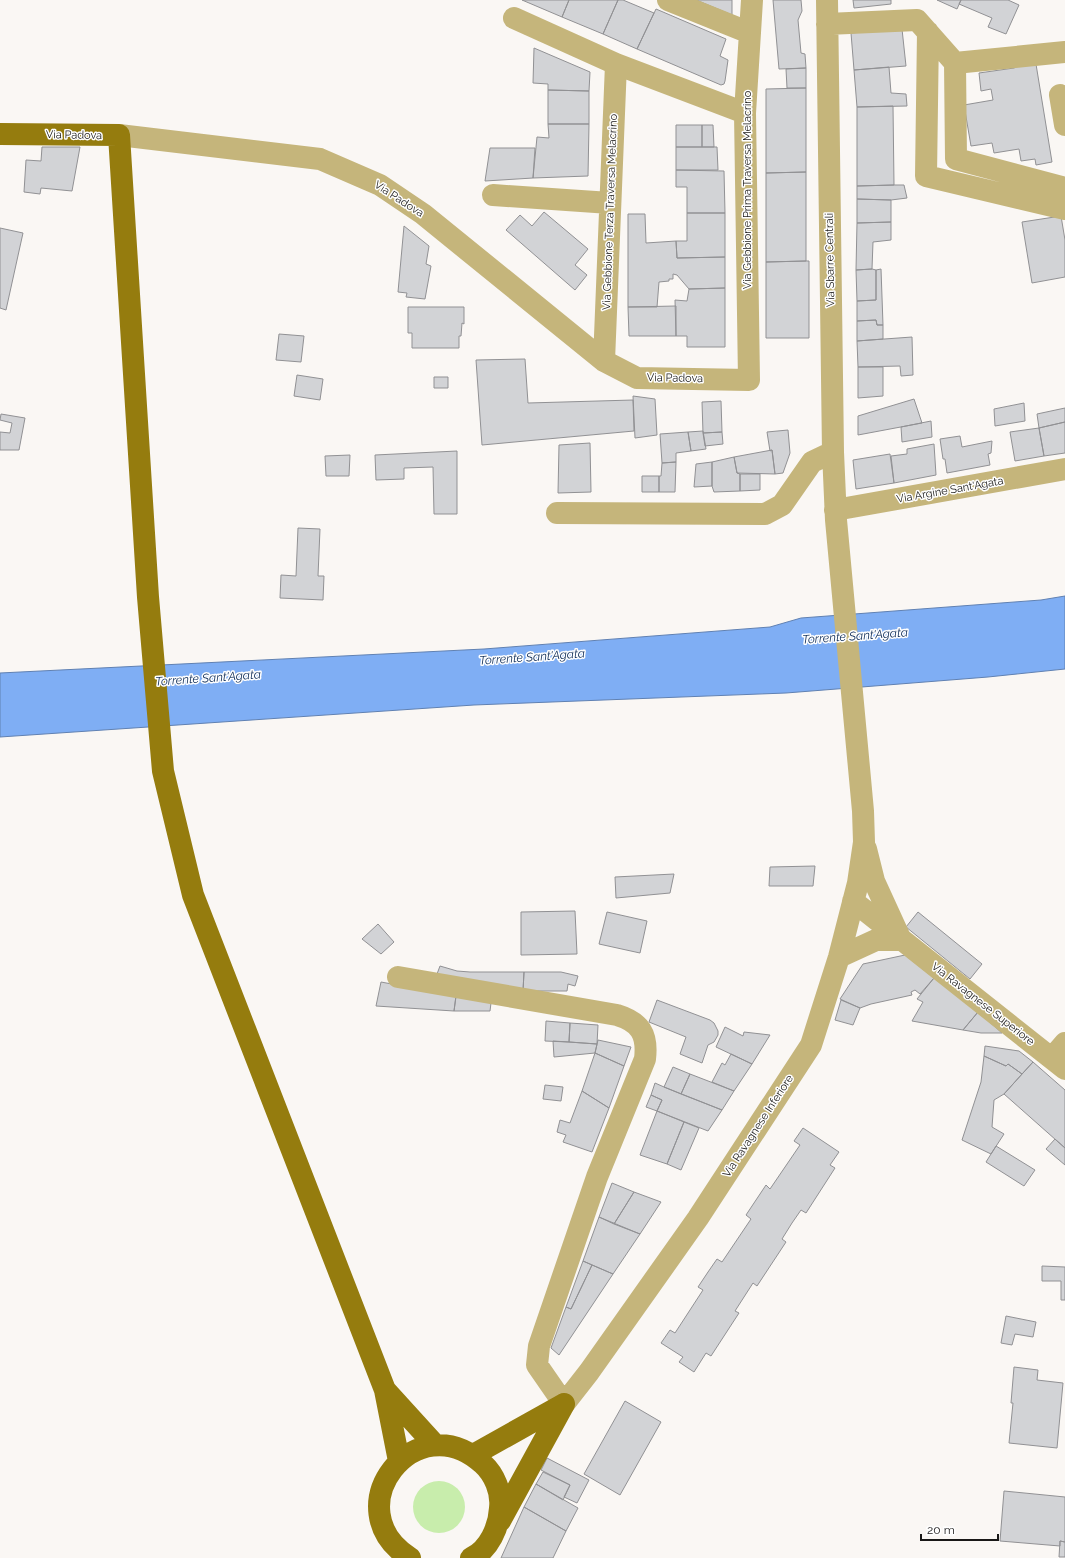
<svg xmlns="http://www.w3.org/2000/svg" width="1065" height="1558" viewBox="0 0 1065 1558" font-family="Raleway,sans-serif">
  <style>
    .green { fill: #c8edac }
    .water { fill: #7faef4; stroke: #6081b2 }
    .building { fill: #d2d3d6; stroke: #919194 }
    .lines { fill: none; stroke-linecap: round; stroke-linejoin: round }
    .minor { stroke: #c5b57b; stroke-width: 22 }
    .major { stroke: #957c0e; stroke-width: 22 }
    .labels { text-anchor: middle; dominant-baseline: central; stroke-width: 3; stroke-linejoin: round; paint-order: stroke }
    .street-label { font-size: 11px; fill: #191817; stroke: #fff }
    .water-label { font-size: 12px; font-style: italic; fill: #0c2a55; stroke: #fff }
  </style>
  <rect width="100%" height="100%" fill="#faf7f4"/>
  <path class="green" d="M413 1507a26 26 0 1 1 52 0a26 26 0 1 1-52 0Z"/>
  <path class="water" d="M1065 596V669L988 677 786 693 474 705 0 737V673L484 649 770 627 801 618 1041 600Z"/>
  <path class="building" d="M522 0H569L562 17Z
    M569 0H618L603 34 562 17Z
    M618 0H623L654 13 637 49 603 34Z
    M696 0H732V15Z
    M773 0H801L802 11 798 20 801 53 805 54 806 68 779 69Z
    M853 0H891V4L854 8Z
    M937 0H961L957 9Z
    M961 0H1008L1019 5 1006 34 988 27 992 18 959 4Z
    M656 9 726 39 720 56 728 60 725 81 724 84 721 85 637 49Z
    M902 29 906 66 854 70 851 33Z
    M534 48 590 72 589 91 548 90V84L533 83Z
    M1035 58 1052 162 1036 165 1035 159 1021 161 1019 149 994 153 992 143 971 146 964 105 993 100 991 89 981 91 979 73 1014 68Z
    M889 67 891 93 906 94 907 106 857 107 854 70Z
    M806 68V88H787L786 69Z
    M806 88V172L766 173V89Z
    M548 90 589 91V124H548Z
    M893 106 894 185 857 186V107Z
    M548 124H589L588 176 533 178 537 137 549 138Z
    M676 125H702V147H676Z
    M702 125H713L714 147H702Z
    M42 147H80L72 191 41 188 40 194 24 192 26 160 41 161Z
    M676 147H717L718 170H676Z
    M490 148H535L533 178 485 181Z
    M676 170 724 171 725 213H687V187H676Z
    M806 172V261L766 262V173Z
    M894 185H904L907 198 891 200 857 199V186Z
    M857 199 891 200V222L857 223Z
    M544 212 588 249 575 265 587 275 575 290 506 230 520 215 532 226Z
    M687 213H725V257L677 258 676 241H687Z
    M628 214H645L646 243 676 241 677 258 725 257V288L689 289 677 275 673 274V279H669V281L659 282 657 307H628Z
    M1061 216 1065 240V277L1032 283 1022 222Z
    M891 222V240L873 242 872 269 856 270 857 223Z
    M404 226 429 246 426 264 431 266 425 299 406 297 407 293 398 292Z
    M0 228 23 233 6 310 0 308Z
    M806 261H809V338H766V262Z
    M872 269 876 270V300L857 301 856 270Z
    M881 269 883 325H877L876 320 857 321V301L876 300V270Z
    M725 288V347H687V336H676L675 300 687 301 689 289Z
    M676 306V336H629L628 307Z
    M408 307H464V324L462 323 461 336H459V348H412V333H408Z
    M876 320 877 325H883V339L857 341V321Z
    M279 334 304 336 301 362 276 360Z
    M912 337 913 375 901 376 900 366 858 367 857 341Z
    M525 359 528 403 633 400 634 431 482 445 476 360Z
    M858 367H883V396L858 398Z
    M297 375 323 379 320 400 294 396Z
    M434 377H448V388H434Z
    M633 396 655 399 657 435 635 438Z
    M914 399 922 423 858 435V416Z
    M721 401 722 432 703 433 702 402Z
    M1024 403 1025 421 995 426 994 409Z
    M1065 408V422L1039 428 1037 414Z
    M1 414 25 418 19 450H0V432L10 433 12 423 0 420Z
    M931 421 932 437 902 442 901 427Z
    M1065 422V453L1044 456 1039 428Z
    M1039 428 1044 456 1015 461 1010 432Z
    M788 430 790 453 783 473 775 474 772 450 770 451 767 432Z
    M703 431 706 449 691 451 688 432Z
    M688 432 691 451 676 453V462L662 463 660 434Z
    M722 432 723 444 705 446 703 433Z
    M960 436 962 447 992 441 991 453 988 454 990 465 947 473 945 459H943L940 439Z
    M590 443 591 492 558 493 559 445Z
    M934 444 936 475 894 483 891 456 907 454V449Z
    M772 450 775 474 737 473 734 457Z
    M457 451V514H434L433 467 404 468V479L376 480 375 455Z
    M890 454 894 483 856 489 853 460Z
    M350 455 349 476H326L325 456Z
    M734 457 737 473 740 474V491L714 492 712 486V462Z
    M676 462 675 492H659V476H661L662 463Z
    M712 462V486L694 487 696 464Z
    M740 474H760V490L740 491Z
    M642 476H659V492H642Z
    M298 528 320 529 318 576H324L323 600 280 598 281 575 296 576Z
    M815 866 813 886H769L770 867Z
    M674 874 670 893 616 898 615 877Z
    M575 911 577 954 521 955V912Z
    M607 912 647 921 640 953 599 944Z
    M918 912 982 964 970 979 906 927Z
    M378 924 394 942 381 954 362 939Z
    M905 955 934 978 920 994 915 990 911 992 912 995 871 1004 860 1008 840 999 863 964Z
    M440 966 457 971 470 972H524L523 991 437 974Z
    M524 972H561L578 976 575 986 568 984 567 991H523Z
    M934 978 978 1012 963 1030 912 1021 923 1002 917 999Z
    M381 982 456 996 454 1011 376 1006Z
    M456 996 491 1003 490 1011H454Z
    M657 1000 710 1020 714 1023 718 1031V1035L714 1042 708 1045 702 1063 680 1054 686 1037 649 1022Z
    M841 1000 860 1008 853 1025 835 1020Z
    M978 1012 1002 1033H981L963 1030Z
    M546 1021 570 1023 569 1042 545 1041Z
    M570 1023 598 1025 597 1044 569 1042Z
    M725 1027 743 1036 744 1032 770 1035 752 1064 716 1047Z
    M598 1040 631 1047 624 1066 595 1053Z
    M553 1041 569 1042 597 1044 595 1053 554 1057Z
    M985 1046 1019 1051 1033 1062 1022 1074 1008 1064 1006 1066 984 1056Z
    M595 1053 624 1066 609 1108 582 1091Z
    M731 1054 752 1064 734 1091 712 1082 722 1063 725 1065Z
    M984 1056 1006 1066 1008 1064 1022 1074 1004 1094 994 1100 992 1127 1004 1134 991 1154 962 1140 981 1082Z
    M1033 1062 1065 1090V1148L1004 1094Z
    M673 1067 690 1074 681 1094 664 1087Z
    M690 1074 734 1091 722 1110 681 1094Z
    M655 1083 664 1087 722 1110 708 1131 657 1111 662 1100 651 1095Z
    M545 1085 563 1087 561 1101 543 1099Z
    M582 1091 609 1108 592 1152 563 1142 566 1135 557 1132 560 1120 570 1123Z
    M651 1095 662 1100 657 1111 646 1107Z
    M657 1111 684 1122 667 1164 640 1155Z
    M684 1122 699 1128 681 1170 667 1164Z
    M803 1128 839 1152 830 1165 835 1168 806 1213 801 1210 792 1223 782 1239 786 1242 757 1286 753 1283 735 1311 739 1313 711 1356 706 1353 694 1372 679 1362 683 1357 661 1343 670 1330 675 1333 703 1290 698 1287 708 1272 717 1259 722 1262 751 1219 746 1215 766 1185 770 1189 800 1145 794 1141Z
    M1055 1139 1065 1148V1165L1046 1149Z
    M996 1146 1035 1170 1024 1186 986 1162Z
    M612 1183 634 1192 614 1224 599 1217Z
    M634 1192 661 1202 640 1234 614 1224Z
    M599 1217 640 1234 613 1274 583 1261Z
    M583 1261 592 1265 571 1309 566 1307Z
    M592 1265 613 1274 559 1355 551 1348 566 1307 571 1309Z
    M1042 1266 1065 1267V1300H1061V1281H1042Z
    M1006 1316 1036 1322 1033 1337 1015 1334 1012 1345 1001 1343Z
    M1014 1367 1038 1370 1037 1380 1063 1383 1057 1448 1009 1443 1013 1403H1011Z
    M625 1401 661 1422 620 1495 584 1474Z
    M547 1458 589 1480 577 1503 564 1497 570 1485 541 1470Z
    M543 1472 570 1485 563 1500 536 1484Z
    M536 1484 578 1508 566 1531 524 1507Z
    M1004 1491 1065 1497V1542L1060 1541V1546L1000 1541Z
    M524 1507 566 1531 553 1558H501Z
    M1060 1541 1065 1542V1557H1059Z"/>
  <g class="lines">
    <path class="minor" d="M668 0 750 33
      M514 18 616 64 745 113
      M827 24 917 20 955 63 956 159 1065 188
      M928 32 926 176 1065 209
      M955 63 1065 52
      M1060 95 1065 125
      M119 135 320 159 380 185 423 214 604 361 637 378 749 380 745 113 752 0
      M493 195 610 203
      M604 361 616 64
      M835 510 1065 469
      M557 513 765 514 782 505 812 462 833 452
      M853 901 1065 1069
      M839 957 876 940H901L874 881 866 849
      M398 977 617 1015C640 1022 648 1034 645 1059L597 1177 539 1346 537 1365 564 1404 589 1372 698 1218 811 1045 839 957 858 883 864 842 863 811 836 520 833 452 827 0
      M1052 1058 1065 1043"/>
    <path class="major" d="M0 134 119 135 148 597 163 771 193 895 385 1390 399 1461
      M385 1390 435 1445
      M473 1455 564 1404
      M500 1521 564 1404
      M410 1558C333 1509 416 1402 483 1464 494 1474 502 1492 500 1508 499 1527 489 1550 471 1558"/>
  </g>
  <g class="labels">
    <g class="street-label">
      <text transform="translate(74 135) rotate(1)">Via Padova</text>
      <text transform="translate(747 190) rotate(-90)">Via Gebbione Prima Traversa Melacrino</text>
      <text transform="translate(399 199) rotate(33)">Via Padova</text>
      <text transform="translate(610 212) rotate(-88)">Via Gebbione Terza Traversa Melacrino</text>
      <text transform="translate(830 260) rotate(-91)">Via Sbarre Centrali</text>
      <text transform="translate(675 378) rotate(1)">Via Padova</text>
      <text transform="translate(950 490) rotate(-10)">Via Argine Sant'Agata</text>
      <text transform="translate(983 1004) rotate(38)">Via Ravagnese Superiore</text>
      <text transform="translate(758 1126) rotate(-57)">Via Ravagnese Inferiore</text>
    </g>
    <g class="water-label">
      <text transform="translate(855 636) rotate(-4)">Torrente Sant'Agata</text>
      <text transform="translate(532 657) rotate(-4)">Torrente Sant'Agata</text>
      <text transform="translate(208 678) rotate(-4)">Torrente Sant'Agata</text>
    </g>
  </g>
  <path d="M921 1534v6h77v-6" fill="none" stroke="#191817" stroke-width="2"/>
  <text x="927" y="1534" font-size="12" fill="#191817" stroke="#ffffff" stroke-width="3" paint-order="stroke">20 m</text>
</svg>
